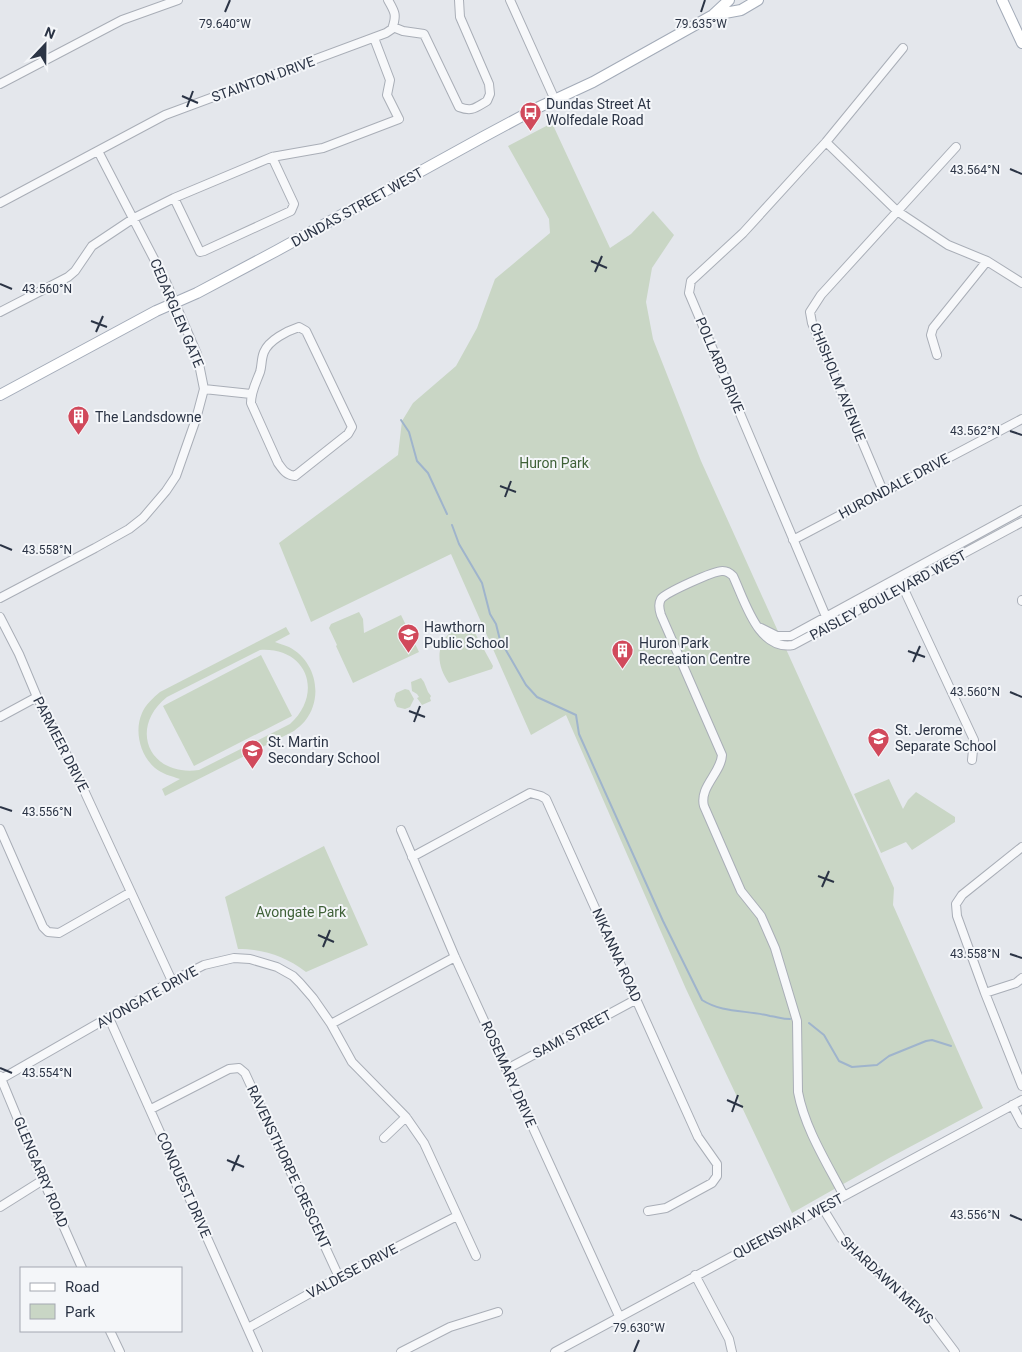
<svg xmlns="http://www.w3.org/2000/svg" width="1022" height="1352" viewBox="0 0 1022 1352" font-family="Roboto,sans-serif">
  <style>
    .green { fill: #c9d6c5; fill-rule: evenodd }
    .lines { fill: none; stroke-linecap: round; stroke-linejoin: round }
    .stream { stroke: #9fb4cc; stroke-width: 2 }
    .minor-casing { stroke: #a9aeb7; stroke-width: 10 }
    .major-casing { stroke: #a3abb8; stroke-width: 12 }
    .minor { stroke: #f7f8fa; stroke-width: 8 }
    .major { stroke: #fff; stroke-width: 10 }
    .ticks { fill: none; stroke: #2b3445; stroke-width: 2 }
    .labels { text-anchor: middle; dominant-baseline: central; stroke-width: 4; stroke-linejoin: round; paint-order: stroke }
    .street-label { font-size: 14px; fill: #2b3445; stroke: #f4f6f9 }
    .poi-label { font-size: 14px; fill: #2b3445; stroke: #f4f6f9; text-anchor: start }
    .park-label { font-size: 14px; fill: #3f6138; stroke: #f4f6f9 }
    .ticks-label { font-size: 12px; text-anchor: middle; fill: #2b3445; stroke: #f4f6f9; stroke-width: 4; stroke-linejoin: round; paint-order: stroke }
  </style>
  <rect width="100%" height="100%" fill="#e4e7ec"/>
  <path class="green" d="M552 123 610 248 631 234 653 211 674 235 652 268 646 302 653 339 701 461 894 888 893 905 983 1108 891 1157 792 1213 686 989 566 715 531 735 451 554 311 622 279 543 398 455 402 421 413 403 456 366 477 328 495 279 550 233 549 219 508 146Z
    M359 612 363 619 364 633 401 615 419 652 353 683 336 646 337 645 329 628 331 624Z
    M469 622 493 666 492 669 449 683C431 658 439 632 469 622Z
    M286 627 290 634 275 642C279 644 285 645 289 647 316 661 324 697 305 721 302 725 297 728 294 731L165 796 162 789 180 779C171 776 162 774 155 768 140 755 134 731 142 713 146 704 153 698 160 692ZM260 650C307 647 324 693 290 724L199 770C149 777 128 728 167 697Z
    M261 655 292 716 194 766 163 706Z
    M421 678 424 682 428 692 431 696 430 698 431 701 422 705 417 698 419 697 417 694 412 691 411 682Z
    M405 689 409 690 414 699 410 707 405 709 397 707 394 700 396 693Z
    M889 779 903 809 908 800 916 792 955 817V822L912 850 906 842 881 853 854 794Z
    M324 846 368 945 306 972C285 956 264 949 238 949L225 897Z"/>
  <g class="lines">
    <path class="stream" d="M401 420 409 432 417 461 428 473 447 514
      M452 525 459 544 482 583 490 614 496 624 500 640 526 685 537 697 576 715 579 734 663 921 702 1000C722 1013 747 1010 770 1016 778 1017 782 1019 790 1019
      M809 1023 824 1035 839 1061 852 1067 877 1065 889 1056 926 1041 932 1040 951 1046"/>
    <defs>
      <path id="minor" d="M510 0 555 100
        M393 27 403 31 424 34 459 107C472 112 475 108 487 101L490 94 489 84 460 17 459 0
        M0 84 122 20 178 0
        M826 142 897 211 948 245 987 261 1022 283
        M174 198 200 252 204 251 291 211 294 204 272 157
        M0 203 165 115 386 33 392 29C397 15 395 12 388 0
        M0 312 68 277 75 271 92 246 134 218 174 198 272 157 323 148 399 119 387 95 390 80 374 38
        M299 327 306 331 352 427 348 434 295 476C286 475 283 470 278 463L251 403C251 391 256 383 260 372 262 366 261 359 264 352 269 340 287 331 299 327Z
        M937 355 931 335 933 328 987 261
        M204 389 251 394
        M883 491 812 323 810 312 821 295 956 147
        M793 540 1022 419
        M901 583 974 740 972 760
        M0 598 95 548 129 529 143 518 166 491 176 476 196 419 204 389 197 354 166 282 98 151
        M1022 600V601
        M0 617 19 654 37 697 76 773 172 981
        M830 626 689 293 691 281 743 233 826 142 903 48
        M761 628 777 636H791L1022 510
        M0 717 37 697
        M0 829 43 927 48 932 59 933 131 892
        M401 830 455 957 619 1316
        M1022 847 962 895 956 904 957 916 985 993 1022 1086
        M412 857 530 793 541 796 546 799 698 1137 717 1164V1176L712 1183 666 1208 648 1211
        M985 993 1016 983 1022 978
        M109 1018 258 1352
        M331 1024 455 957
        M507 1069 637 999
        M0 1076 43 1180 82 1268
        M1 1079 172 981 204 965 234 958 250 959 277 967 293 976 300 983 313 998 331 1024 352 1062 406 1117 424 1143 476 1256
        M1012 1105 1022 1124
        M151 1109 229 1069 239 1068 245 1073 339 1277
        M384 1138 406 1117
        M844 1196C827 1163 805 1129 798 1092L797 1021 775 948 761 916 741 891 704 806C699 787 721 773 722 755L661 615C659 609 658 604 661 599 665 593 715 570 723 571 727 571 730 573 733 576 745 601 758 651 793 645L1022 522
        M0 1207 43 1180
        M822 1207 841 1238 931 1320 955 1352
        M695 1275 729 1339 732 1352
        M248 1328 339 1277 457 1216
        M110 1331 120 1352
        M401 1352 450 1327 498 1312
        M555 1352 1022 1100"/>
      <path id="major" d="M1002 0 1022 43
        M714 15 741 10 758 0
        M0 395 156 311 197 293 276 251 483 137 537 108 593 82 713 15 729 0"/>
    </defs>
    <use href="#minor" class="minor-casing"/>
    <use href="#major" class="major-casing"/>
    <use href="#minor" class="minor"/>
    <use href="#major" class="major"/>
  </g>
  <path class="ticks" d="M225 12 230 0M701 12 705 0M182 96 198 103M187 107 193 91M1010 169 1022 174M591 261 607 268M595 272 602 256M0 284 12 289M91 321 107 327M96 332 103 316M1010 431 1022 435M500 486 516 492M505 497 511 481M0 545 12 550M908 651 925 657M913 662 920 646M1010 692 1022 697M409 711 425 717M414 722 420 706M0 807 12 811M818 876 834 882M822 887 829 871M318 935 334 942M323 947 330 930M1010 954 1022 958M0 1068 12 1073M727 1100 743 1107M732 1112 738 1095M227 1160 244 1167M232 1171 239 1155M1010 1215 1022 1220M634 1352 639 1340"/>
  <defs>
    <symbol id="bus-pin" viewBox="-11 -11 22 30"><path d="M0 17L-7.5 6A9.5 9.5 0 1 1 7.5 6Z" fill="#d1495b" stroke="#f4f6f9"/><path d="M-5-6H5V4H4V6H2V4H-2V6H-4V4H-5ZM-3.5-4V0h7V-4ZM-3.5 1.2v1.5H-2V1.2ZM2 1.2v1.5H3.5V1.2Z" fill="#fff"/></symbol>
    <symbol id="building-pin" viewBox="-11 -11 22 30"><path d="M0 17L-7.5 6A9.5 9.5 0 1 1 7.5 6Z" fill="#d1495b" stroke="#f4f6f9"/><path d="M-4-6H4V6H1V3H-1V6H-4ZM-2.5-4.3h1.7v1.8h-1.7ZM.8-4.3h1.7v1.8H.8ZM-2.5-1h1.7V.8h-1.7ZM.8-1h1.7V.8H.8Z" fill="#fff"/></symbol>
    <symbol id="school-pin" viewBox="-11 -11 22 30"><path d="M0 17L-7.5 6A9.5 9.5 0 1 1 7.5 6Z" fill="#d1495b" stroke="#f4f6f9"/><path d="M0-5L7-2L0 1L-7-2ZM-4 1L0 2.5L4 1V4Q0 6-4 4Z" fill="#fff"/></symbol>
  </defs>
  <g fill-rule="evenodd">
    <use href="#bus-pin" x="518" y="100" width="25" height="34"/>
    <use href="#building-pin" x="66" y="404" width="25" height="34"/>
    <use href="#school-pin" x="396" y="622" width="25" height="34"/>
    <use href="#building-pin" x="610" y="638" width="25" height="34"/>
    <use href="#school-pin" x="866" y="726" width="25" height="34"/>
    <use href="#school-pin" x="240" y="738" width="25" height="34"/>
  </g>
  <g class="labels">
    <g class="street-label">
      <text transform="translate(263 79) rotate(-20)">STAINTON DRIVE</text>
      <text transform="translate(357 207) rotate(-29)">DUNDAS STREET WEST</text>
      <text transform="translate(177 313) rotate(67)">CEDARGLEN GATE</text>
      <text transform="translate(720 365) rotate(67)">POLLARD DRIVE</text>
      <text transform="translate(838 382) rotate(68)">CHISHOLM AVENUE</text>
      <text transform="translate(894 486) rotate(-28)">HURONDALE DRIVE</text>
      <text transform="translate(888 595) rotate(-28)">PAISLEY BOULEVARD WEST</text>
      <text transform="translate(61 744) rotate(63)">PARMEER DRIVE</text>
      <text transform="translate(617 955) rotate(66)">NIKANNA ROAD</text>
      <text transform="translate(147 997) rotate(-29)">AVONGATE DRIVE</text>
      <text transform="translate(572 1034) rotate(-28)">SAMI STREET</text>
      <text transform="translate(509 1074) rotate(66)">ROSEMARY DRIVE</text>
      <text transform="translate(289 1167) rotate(65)">RAVENSTHORPE CRESCENT</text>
      <text transform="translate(41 1172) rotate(67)">GLENGARRY ROAD</text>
      <text transform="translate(184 1185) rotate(66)">CONQUEST DRIVE</text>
      <text transform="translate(788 1226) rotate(-28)">QUEENSWAY WEST</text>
      <text transform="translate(352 1271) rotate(-28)">VALDESE DRIVE</text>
      <text transform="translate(887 1280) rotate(43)">SHARDAWN MEWS</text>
    </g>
    <g class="poi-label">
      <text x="546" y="104">Dundas Street At<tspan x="546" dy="16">Wolfedale Road</tspan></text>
      <text x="95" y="417">The Landsdowne</text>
      <text x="424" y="627">Hawthorn<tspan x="424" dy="16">Public School</tspan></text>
      <text x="639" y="643">Huron Park<tspan x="639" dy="16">Recreation Centre</tspan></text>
      <text x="895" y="730">St. Jerome<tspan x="895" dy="16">Separate School</tspan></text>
      <text x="268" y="742">St. Martin<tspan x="268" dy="16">Secondary School</tspan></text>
    </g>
    <g class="park-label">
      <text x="554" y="463">Huron Park</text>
      <text x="301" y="912">Avongate Park</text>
    </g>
  </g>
  <g class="ticks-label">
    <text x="701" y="28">79.635°W</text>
    <text x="225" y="28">79.640°W</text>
    <text x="975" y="174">43.564°N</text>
    <text x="47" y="293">43.560°N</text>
    <text x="975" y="435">43.562°N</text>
    <text x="47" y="554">43.558°N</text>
    <text x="975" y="696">43.560°N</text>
    <text x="47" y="816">43.556°N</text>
    <text x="975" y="958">43.558°N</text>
    <text x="47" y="1077">43.554°N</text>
    <text x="975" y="1219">43.556°N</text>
    <text x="639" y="1332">79.630°W</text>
  </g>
  <rect x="20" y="1267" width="162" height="65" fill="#f4f6f9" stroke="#a4a8b1"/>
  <rect x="30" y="1283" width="25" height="8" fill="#ffffff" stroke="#a4a8b1"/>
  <text x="65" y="1292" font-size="15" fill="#2b3445">Road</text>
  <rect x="30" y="1304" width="25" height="15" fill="#c9d6c5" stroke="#a4a8b1"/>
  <text x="65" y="1317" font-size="15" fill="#2b3445">Park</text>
  <g transform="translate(45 45) rotate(22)" stroke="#f4f6f9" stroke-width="4" paint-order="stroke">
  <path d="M0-4L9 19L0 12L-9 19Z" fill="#2b3445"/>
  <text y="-8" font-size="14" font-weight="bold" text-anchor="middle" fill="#2b3445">N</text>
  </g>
</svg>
